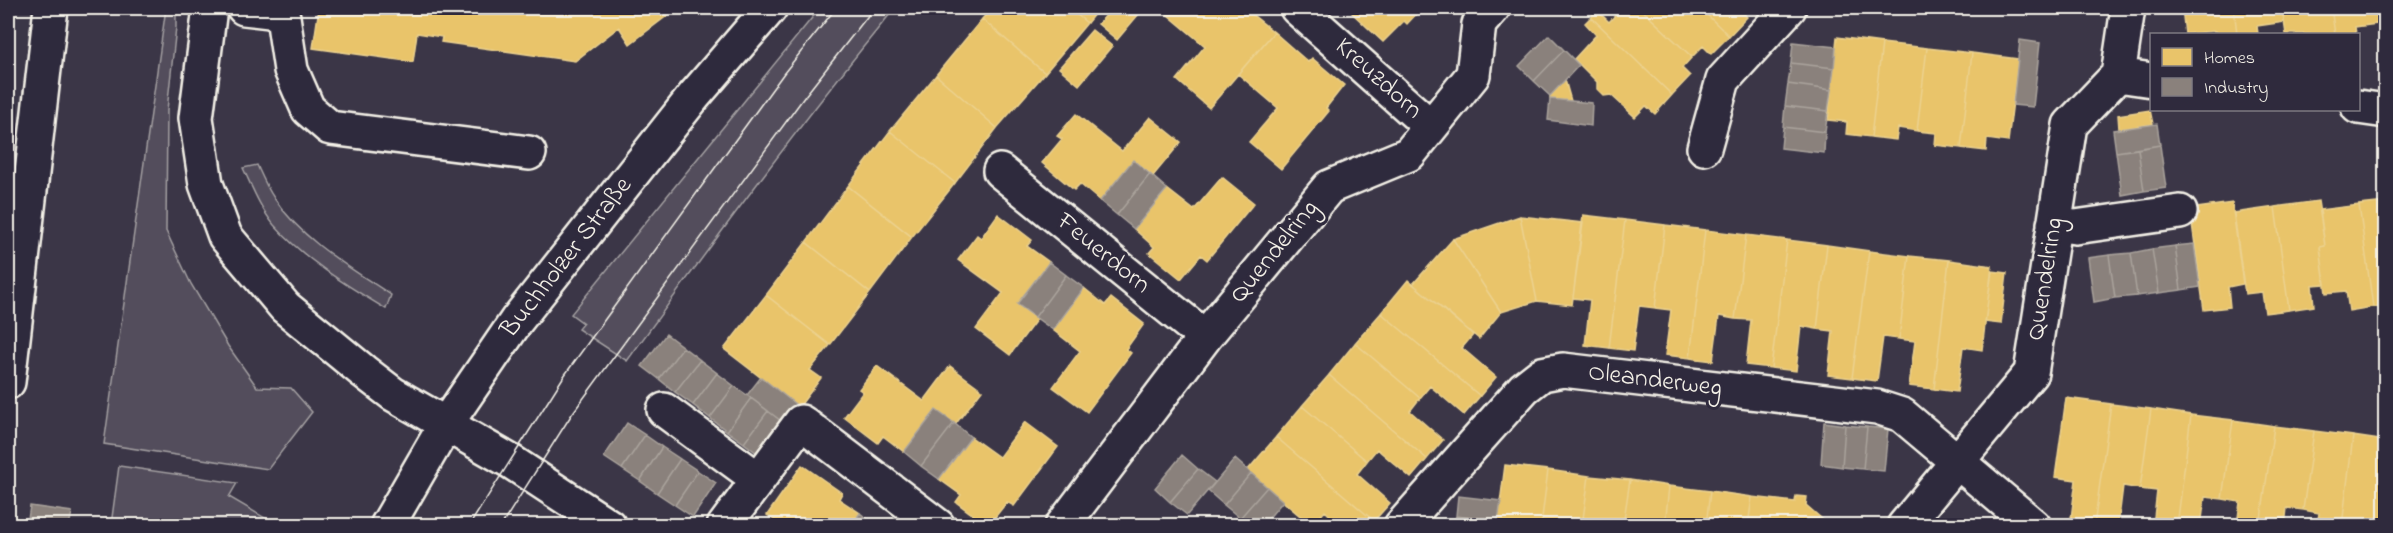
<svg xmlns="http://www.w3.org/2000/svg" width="2393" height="533" viewBox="0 0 2393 533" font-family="'Indie Flower',sans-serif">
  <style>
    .green { fill: #534e5c; stroke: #a4a0a2; stroke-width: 1.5 }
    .homes { fill: #e9c46a; stroke: #ecd290; stroke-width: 1.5 }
    .industry { fill: #8a817c; stroke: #aaa39c; stroke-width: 1.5 }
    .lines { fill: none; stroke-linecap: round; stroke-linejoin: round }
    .minor-casing { stroke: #f4f1e8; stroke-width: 38 }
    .major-casing { stroke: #f4f1e8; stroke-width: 38 }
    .minor { stroke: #2f2a3d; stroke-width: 33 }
    .major { stroke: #2f2a3d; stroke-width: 33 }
    .tram { stroke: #f4f1e8; stroke-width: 1.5 }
    .labels { text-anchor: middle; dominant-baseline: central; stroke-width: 6; stroke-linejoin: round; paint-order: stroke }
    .street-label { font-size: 26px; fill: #f4f1e8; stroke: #2f2a3d }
  </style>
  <rect width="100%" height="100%" fill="#3b3647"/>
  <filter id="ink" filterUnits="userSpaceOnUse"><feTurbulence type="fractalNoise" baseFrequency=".0167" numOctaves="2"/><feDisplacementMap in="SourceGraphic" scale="12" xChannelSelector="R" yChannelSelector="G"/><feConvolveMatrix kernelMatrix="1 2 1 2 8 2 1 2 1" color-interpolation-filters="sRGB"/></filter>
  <g filter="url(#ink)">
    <path class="green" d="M166 8H176V27L167 110 166 231 191 284 228 346 257 387 291 388 312 412 268 469 104 444Z
      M820 8H895C801 122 714 241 627 361L578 329 583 323 571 314Z
      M257 165C262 176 267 188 274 198 303 241 349 267 391 295L386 309C346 285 305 260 274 225 260 208 252 187 243 168Z
      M119 466 237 483 229 497 277 525H111Z"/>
    <path class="homes" d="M319 8H663L668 15 630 44 619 27 575 61 441 42 442 37 417 33 413 62 313 48Z
      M992 8H1069L1087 23 1045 73 982 19Z
      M1069 8H1099L1087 23Z
      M1113 8H1144L1117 40 1098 24Z
      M1164 8H1244L1274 32 1209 108 1177 80 1205 46 1162 10Z
      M1353 8H1422L1407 24 1404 21 1383 42 1352 13 1355 10Z
      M1622 8H1640L1692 57 1682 68 1690 76 1672 95 1591 17 1597 10 1609 22Z
      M1640 8H1700L1729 36 1711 54 1703 46 1692 57Z
      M1700 8H1739L1747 17 1729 36Z
      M2182 8H2234L2237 34H2216V31L2185 34Z
      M2234 8H2282L2284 22 2257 26 2258 34H2237Z
      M2282 8H2331L2335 34H2286Z
      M2331 8H2381L2384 23 2355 27 2356 34H2335Z
      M1591 17 1672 95 1655 114 1646 106 1635 117 1611 95 1604 96 1597 89V82L1574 59 1596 35 1585 23Z
      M982 19 1045 73 997 128 936 75Z
      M1092 30 1112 46 1079 85 1059 68Z
      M1274 32 1308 62 1312 58 1344 85 1326 108 1329 111 1281 169 1249 142 1278 108 1238 74Z
      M1837 37 1882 43 1871 137 1846 134 1847 122 1828 120Z
      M1882 43 1927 48 1917 131 1898 128 1896 140 1871 137Z
      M1927 48 1972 53 1961 148 1935 145 1936 133 1917 131Z
      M1972 53 2018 59 2008 142 1987 139 1986 151 1961 148Z
      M936 75 997 128 955 183 890 131Z
      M1565 80 1571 101 1550 99V96Z
      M2150 110 2153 124 2119 129 2118 115Z
      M1076 114 1122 151 1150 117 1181 142 1153 176 1133 160 1100 201 1080 184 1074 190 1042 163 1062 139 1057 136Z
      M890 131 955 183 912 237 848 186Z
      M1222 177 1254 203 1207 260 1201 255 1181 279 1149 253 1154 247 1134 229 1167 189 1194 210Z
      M848 186 912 237 870 293 806 242Z
      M2318 201 2325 246 2320 247 2325 284 2312 285 2314 306 2289 310 2275 207Z
      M2386 202V306L2373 307 2359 205Z
      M2232 203 2243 284 2228 287 2230 307 2204 310 2190 209Z
      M2359 205 2373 307 2349 311 2346 291 2326 293 2320 247 2325 246 2320 210Z
      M2275 207 2289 310 2265 313 2262 292 2245 294 2234 213Z
      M998 214 1032 240 1027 246 1049 262 1017 304 1037 319 1010 355 976 329 1003 293 958 260 977 235 981 238Z
      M1583 215 1625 220 1609 348 1585 345 1590 300 1573 298Z
      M1520 216 1583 223 1572 305 1537 301Z
      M1520 216 1537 301 1501 312 1453 239Z
      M1625 220 1665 225 1655 308 1639 306 1633 351 1609 348Z
      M1665 225 1705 230 1690 358 1665 355 1671 310 1655 308Z
      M1705 230 1746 235 1735 319 1719 316 1713 361 1690 358Z
      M1746 235 1787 240 1771 368 1746 365 1751 320 1735 319Z
      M1453 239 1501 312 1479 339 1413 284Z
      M1787 240 1827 245 1817 329 1801 326 1796 371 1771 368Z
      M806 242 870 293 830 345 766 295Z
      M1827 245 1869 251 1852 378 1828 375 1833 331 1817 329Z
      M1869 251 1909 256 1899 339 1883 337 1877 381 1852 378Z
      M1909 256 1949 260 1934 389 1909 386 1915 341 1899 339Z
      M1949 260 1992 266 1982 350 1963 347 1957 392 1934 389Z
      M1992 271 2007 273 2001 324 1985 322Z
      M1408 280 1473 335 1462 348 1496 377 1480 396 1381 313Z
      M1084 288 1105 305 1111 298 1144 324 1126 349 1131 353 1087 412 1053 387 1080 351 1053 330Z
      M766 295 830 345 810 370 821 378 799 407 724 349Z
      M1381 313 1480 396 1464 415 1430 386 1420 398 1355 343Z
      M1355 343 1420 398 1410 411 1443 440 1427 459 1329 375Z
      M877 366 924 401 950 366 982 390 955 425 936 410 904 452 883 436 878 443 844 417 863 392 859 389Z
      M1329 375 1427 459 1411 478 1377 449 1367 461 1302 406Z
      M2066 398 2111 404 2094 526H2070L2076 480 2055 477Z
      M2111 404 2151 409 2140 489 2123 486 2118 526H2094Z
      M1302 406 1367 461 1357 474 1390 503 1374 521 1276 437Z
      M2151 409 2191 415 2177 526H2153L2157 491 2140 489Z
      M2191 415 2233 420 2222 499 2205 497 2201 526H2177Z
      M2233 420 2274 426 2260 526H2237L2240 502 2222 499Z
      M1025 422 1058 447 1014 506 1007 502 988 526 956 502 961 495 939 479 971 437 999 457Z
      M2274 426 2314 431 2303 510 2287 508 2285 526H2260Z
      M2314 431 2353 436 2342 526H2317L2319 513 2303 510Z
      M2353 436 2386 441V521L2367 519 2366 526H2342Z
      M1276 437 1374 521 1370 526H1341L1325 511 1312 526 1247 471Z
      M802 465 842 493 839 499 860 513 851 526H783L767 515Z
      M1505 465 1548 470 1541 526H1497Z
      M1548 470 1589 476 1582 526H1541Z
      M1589 476 1630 480 1623 526H1582Z
      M1630 480 1669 486 1665 526H1623Z
      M1669 486 1710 491 1706 526H1665Z
      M1710 491 1752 497 1748 526H1706Z
      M1796 496 1807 497 1806 505 1830 526H1748L1752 497 1795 502Z"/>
    <path class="industry" d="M1549 35 1564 50 1534 81 1519 66Z
      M2020 40 2040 43 2033 107 2013 105Z
      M1793 42 1836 47 1834 68 1791 63Z
      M1564 50 1579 65 1550 96 1534 81Z
      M1791 63 1834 68 1831 90 1788 84Z
      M1788 84 1831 90 1828 111 1785 106Z
      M1550 99 1592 103 1591 126 1548 120Z
      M1785 106 1828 111 1825 132 1783 127Z
      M2157 124 2160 145 2116 152 2113 130Z
      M1783 127 1825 132 1824 153 1781 148Z
      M2160 145 2166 188 2144 191 2138 149Z
      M2138 149 2144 191 2122 195 2116 152Z
      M1133 160 1150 174 1117 215 1100 201Z
      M1150 174 1167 189 1134 229 1117 215Z
      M2194 244 2200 287 2181 290 2175 246Z
      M2175 246 2181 290 2159 293 2152 249Z
      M2152 249 2159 293 2137 296 2131 253Z
      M2131 253 2137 296 2115 298 2109 255Z
      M2109 255 2115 298 2094 302 2088 258Z
      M1049 262 1066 275 1035 317 1017 304Z
      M1066 275 1084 288 1053 330 1035 317Z
      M666 334 683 347 659 379 642 366Z
      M683 347 700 360 675 392 659 379Z
      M700 360 717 373 693 405 675 392Z
      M717 373 734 386 710 418 693 405Z
      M761 377 799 407 785 424 747 395Z
      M734 386 751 398 727 431 710 418Z
      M751 398 768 411 744 443 727 431Z
      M936 410 954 423 921 466 904 452Z
      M768 411 785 424 761 456 744 443Z
      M1824 422 1845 425 1842 467 1821 464Z
      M627 423 645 435 622 469 604 457Z
      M954 423 971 437 939 479 921 466Z
      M1845 425 1867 427 1863 469 1842 467Z
      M1867 427 1888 429 1884 471 1863 469Z
      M645 435 662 447 640 481 622 469Z
      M662 447 680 459 657 493 640 481Z
      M1182 455 1198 469 1170 502 1155 488Z
      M680 459 698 471 675 505 657 493Z
      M1235 459 1251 473 1224 505 1208 491Z
      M1198 469 1215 482 1187 515 1170 502Z
      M698 471 716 483 693 517 675 505Z
      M1251 473 1267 487 1240 518 1224 505Z
      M1267 487 1283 501 1262 526H1248L1240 518Z
      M1458 496 1501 501 1498 521 1456 516Z
      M30 506 72 512 69 526H27Z
      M860 513 869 520 878 526H851Z
      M1456 516 1498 521 1497 526H1454Z"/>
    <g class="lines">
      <defs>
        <path id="minor" d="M210 8 196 118 206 184 225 236 285 307 363 371 393 394 510 461 609 526
          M244 8 278 12 283 17 291 70 308 109 330 128 529 153
          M1297 8 1431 127
          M2118 75 2152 80
          M2358 107 2386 111
          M1704 148 1723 80 1789 8
          M1000 171 1205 337
          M2054 224 2075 227 2180 212
          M8 382 51 8
          M664 410 758 479
          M724 526 801 422 938 526
          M1062 526 1205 337 1329 187 1409 154 1473 75 1479 24 1493 8
          M1401 526 1524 388 1542 374 1563 370 1877 407 1902 415 2034 526
          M1904 526 2031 373 2070 125 2118 75 2128 8"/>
        <path id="major" d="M387 526 446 424 517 320 694 96 770 8"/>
      </defs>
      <use href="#minor" class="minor-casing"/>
      <use href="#major" class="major-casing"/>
      <use href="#minor" class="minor"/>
      <use href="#major" class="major"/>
      <path class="tram" d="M469 526 564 376 608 315 784 73 836 8
        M501 526 572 414 805 96 874 8"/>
    </g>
  </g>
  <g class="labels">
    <g class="street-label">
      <text transform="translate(1378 79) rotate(42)">Kreuzdorn</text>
      <text transform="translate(1275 252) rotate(-51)">Quendelring</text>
      <text transform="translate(1103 254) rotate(39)">Feuerdorn</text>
      <text transform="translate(567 258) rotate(-52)">Buchholzer Straße</text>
      <text transform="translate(2046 279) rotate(-81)">Quendelring</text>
      <text transform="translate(1655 381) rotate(7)">Oleanderweg</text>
    </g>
  </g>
  <rect width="2393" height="533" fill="none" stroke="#2f2a3d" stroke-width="30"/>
  <rect x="15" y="15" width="2363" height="503" fill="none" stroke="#f4f1e8" stroke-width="2" filter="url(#ink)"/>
  <rect x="2150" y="33" width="210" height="78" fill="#2f2a3d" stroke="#7e7a81" stroke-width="1.5"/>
  <rect x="2162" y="48" width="30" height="18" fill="#e9c46a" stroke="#7e7a81" stroke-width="1.5"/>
  <text x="2204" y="63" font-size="18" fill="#f4f1e8">Homes</text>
  <rect x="2162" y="78" width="30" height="18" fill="#8a817c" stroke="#7e7a81" stroke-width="1.5"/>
  <text x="2204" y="93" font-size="18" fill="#f4f1e8">Industry</text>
</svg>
